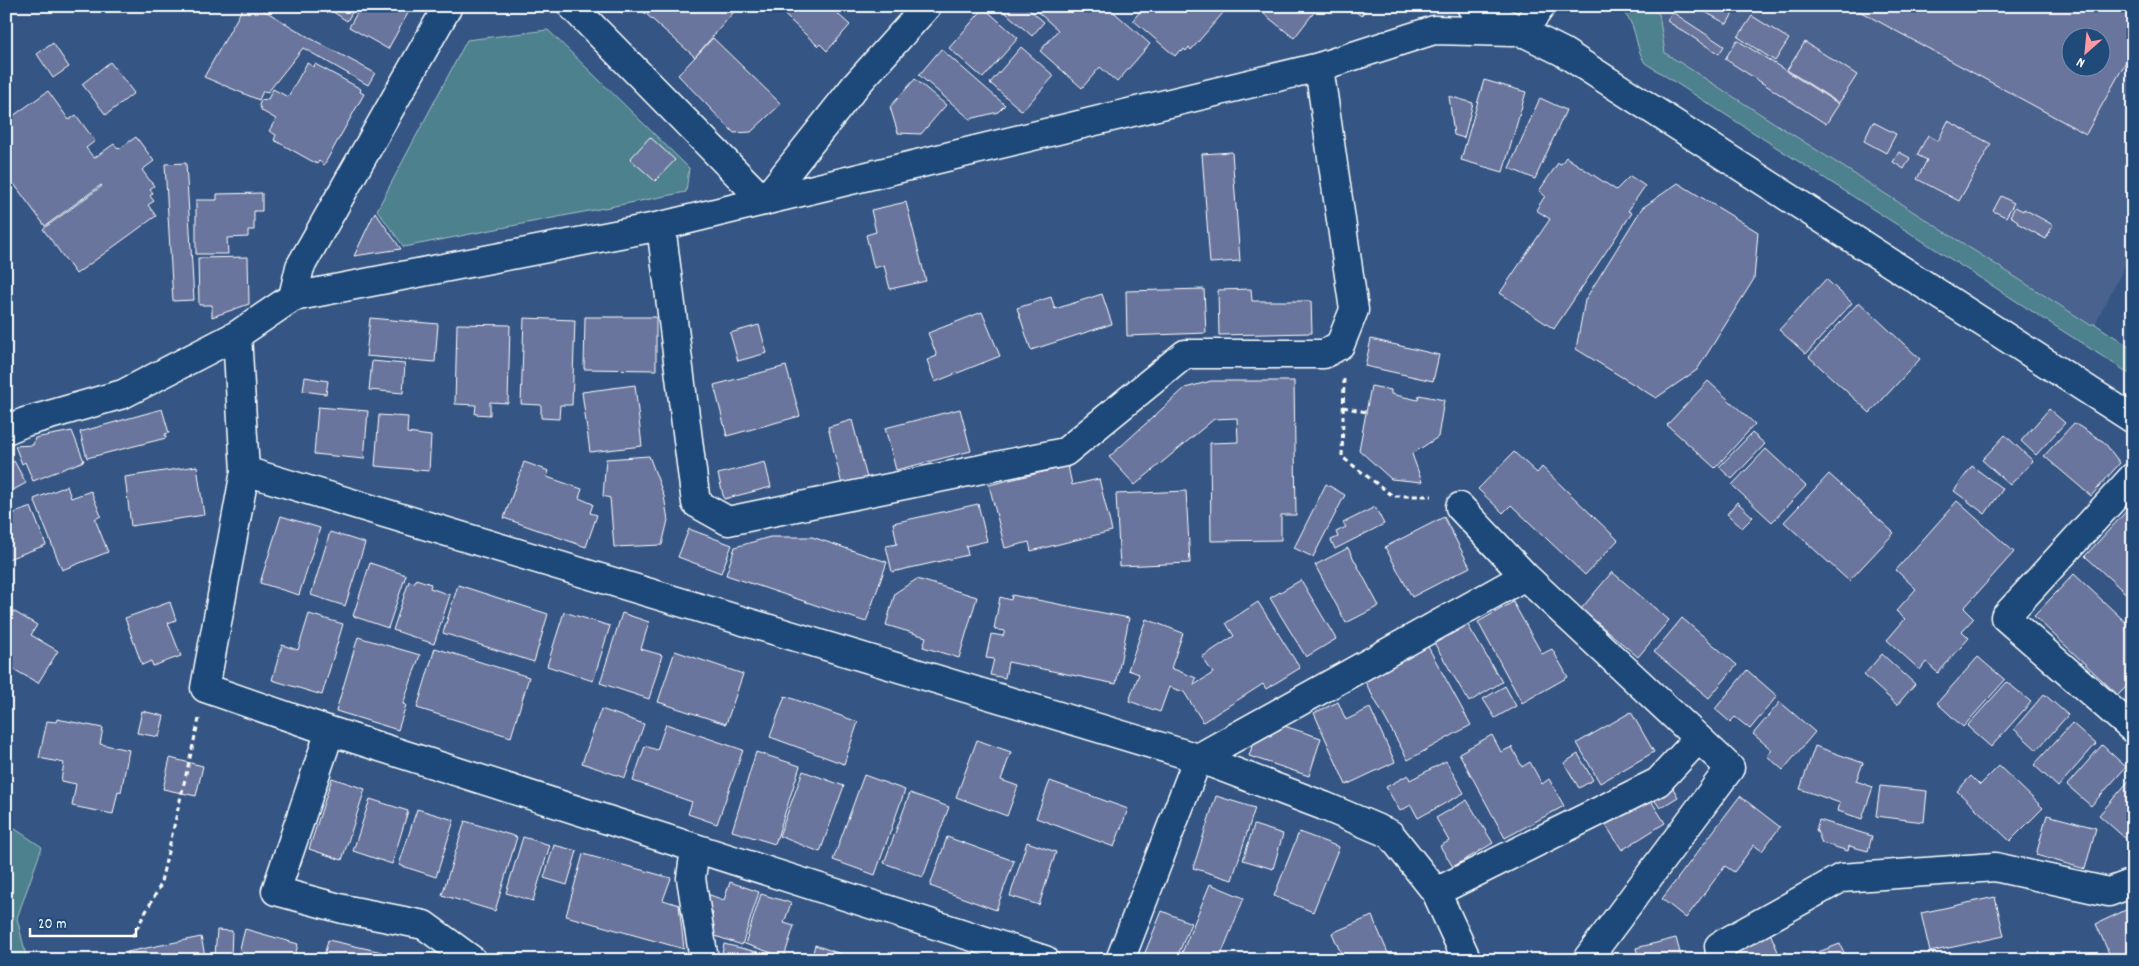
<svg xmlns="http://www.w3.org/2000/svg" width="2139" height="966" viewBox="0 0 2139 966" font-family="Dekko,sans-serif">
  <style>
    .built { fill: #49628e; fill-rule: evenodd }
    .green { fill: #4d818e; stroke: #a6c0c6 }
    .building { fill: #6a749d; stroke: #fff; fill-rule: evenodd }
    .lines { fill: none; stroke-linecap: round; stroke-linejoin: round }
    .street-casing { stroke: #fff; stroke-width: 31 }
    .secondary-casing { stroke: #fff; stroke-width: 31 }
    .path { stroke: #fff; stroke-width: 3; stroke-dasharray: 5 4; stroke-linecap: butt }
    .street { stroke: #1f4a7a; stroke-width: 28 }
    .secondary { stroke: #1f4a7a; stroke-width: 28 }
  </style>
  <rect width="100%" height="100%" fill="#355684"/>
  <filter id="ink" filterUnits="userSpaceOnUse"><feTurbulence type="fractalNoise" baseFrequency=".02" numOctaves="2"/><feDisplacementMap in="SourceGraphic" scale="10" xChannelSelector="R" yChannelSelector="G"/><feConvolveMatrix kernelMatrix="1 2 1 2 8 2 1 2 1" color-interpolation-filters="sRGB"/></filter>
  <g filter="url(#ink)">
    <path class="built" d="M1646 6H2133V250L2095 324H2090L1665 53 1659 14ZM2072 38H2102V68H2072Z"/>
    <path class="green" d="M1615 6H1646L1659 14 1665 53 2089 324H2095L2133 349V376L1645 63C1632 42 1640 22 1615 6Z
      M548 30 689 168 686 192 404 247 377 210 467 40Z
      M6 823 42 847 17 918 27 960H6Z"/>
    <path class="building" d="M244 6H257L310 38 375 73 368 85 303 48 268 92 263 91 259 100 204 77Z
      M324 6H356L347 21Z
      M361 6H412L388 49 349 27Z
      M613 6H628L622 13Z
      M637 6H739L695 57Z
      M775 6H829L850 25 827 51 820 44 818 46Z
      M835 6H849L843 13Z
      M998 6H1025L1044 22 1032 36Z
      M1031 6H1107L1150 44 1117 82 1100 67 1082 88 1040 51 1058 30Z
      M1145 6H1229L1191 50 1189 47 1186 51 1184 49 1182 52 1180 50 1175 56 1133 20Z
      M1254 6H1319L1294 38Z
      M1349 6H1368L1361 16Z
      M1694 6H1737L1727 24Z
      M1850 6H2133V49L2086 134ZM2072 38H2102V68H2072Z
      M984 8 1018 38 983 78 949 48Z
      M1672 12 1724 46 1719 54 1667 21Z
      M1752 16 1789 39 1775 61 1738 37Z
      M713 38 781 104 751 132 734 133 678 75Z
      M1737 40 1839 104 1826 124 1725 59Z
      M1805 42 1857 75 1839 103 1787 70Z
      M53 43 69 67 53 78 37 54Z
      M1021 47 1054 76 1022 111 990 83Z
      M941 49 1005 105 998 112 970 119 919 75Z
      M110 62 134 93 106 115 82 84Z
      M307 63 314 67 315 64 361 89 360 92 364 94 324 165 319 161 317 164 274 140 276 135 269 131 276 119 262 111 259 105 261 100 268 99 273 89 288 97Z
      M915 79 946 105 921 134 898 133 890 107Z
      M1484 80 1526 92 1503 172 1461 160Z
      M48 91 69 120 76 115 95 141 86 148 94 158 114 144 119 149 136 137 154 161 142 170 154 186 150 189 153 193 150 196 154 201 148 205 156 216 76 274 43 229 102 186 101 185 45 226 6 173V121Z
      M1449 96 1473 103 1464 138 1454 135Z
      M1540 98 1566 110 1535 179 1509 168Z
      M1948 121 1991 144 1959 201 1917 179 1927 160 1917 155 1928 135 1938 141Z
      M1873 122 1896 134 1886 153 1864 141Z
      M650 137 675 160 655 181 630 159Z
      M1232 152 1240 261 1210 263 1202 154Z
      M1899 152 1910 158 1904 169 1893 162Z
      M1566 157 1616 190 1630 176 1645 186 1628 211 1632 213 1554 329 1500 293 1550 219 1536 210 1545 196 1539 191 1558 163 1561 164Z
      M186 163 194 300 173 301 165 164Z
      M1678 183 1758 232 1754 279 1697 370 1656 398 1576 349 1585 300 1642 208Z
      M262 193V211H254V230H248V237L227 238 228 254H196V200H217V194Z
      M2001 196 2014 203 2006 217 1993 211Z
      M906 202 926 281 890 289 884 265 874 268 866 235 876 232 871 210Z
      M2015 207 2023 211 2024 209 2053 225 2046 239 2017 223 2018 221 2010 216Z
      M375 212 401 249 354 256Z
      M248 257 249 304 212 317V305H199L198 258Z
      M1826 279 1852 303 1806 354 1779 330Z
      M1204 289 1206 333 1127 336 1126 291Z
      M1251 289 1252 301H1311L1312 333 1219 335 1218 290Z
      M1102 294 1112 324 1031 350 1017 308 1051 297 1055 309Z
      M1859 302 1920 359 1870 413 1809 357Z
      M982 312 1000 356 935 382 927 360 937 356 928 333Z
      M585 317H656V370L584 369Z
      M370 318 438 324 435 362 366 356Z
      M524 318 575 320 572 405H560L559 419 541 418V405L521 404Z
      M457 324 510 325 508 403 490 402V415L475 414 476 405 455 404Z
      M759 325 767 353 738 361 730 333Z
      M1371 339 1439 355 1433 381 1365 366Z
      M372 361 405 364 403 393 369 390Z
      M786 366 800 416 727 436 714 385Z
      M305 377 328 381 326 394 303 391Z
      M1211 381H1294L1296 515H1281V540L1211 541 1210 443 1238 442 1237 418 1214 419 1135 485 1109 457 1185 388Z
      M1708 381 1755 424 1715 468 1667 425Z
      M635 385 642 446 590 452 582 392Z
      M1371 386 1391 390V394L1418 400 1419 395 1444 400 1438 437 1412 454 1422 482 1391 479 1359 450Z
      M318 407 368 411 364 459 314 454Z
      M162 409 169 433 165 434 166 438 87 458 80 432Z
      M960 409 971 451 896 470 885 428Z
      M2049 409 2065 423 2036 455 2021 441Z
      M379 415 408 417 407 433 431 436 429 471 375 466Z
      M852 420 867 478 842 485 828 427Z
      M2074 423 2104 442 2120 463 2091 496 2044 456Z
      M72 431 84 461 33 481 25 462 22 464 15 446 33 445 35 438Z
      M1752 433 1765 444 1732 479 1719 467Z
      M2005 435 2033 461 2010 485 1982 460Z
      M1766 449 1806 486 1772 522 1732 485Z
      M1514 452 1537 473 1542 467 1618 540 1585 575 1511 505 1503 513 1478 489Z
      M649 456 664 496 668 520 662 545 614 547 610 498 603 496 606 459Z
      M14 461 26 483 6 494V466Z
      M524 462 549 471 547 477 582 489 579 498 593 504 590 513 597 515 586 547 504 518Z
      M765 462 771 487 724 499 718 474Z
      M197 466 204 515 131 526 125 477Z
      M1068 466 1072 485 1099 479 1112 531 1031 551 1029 542 1005 548 989 485Z
      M1972 466 2003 489 1985 514 1954 491Z
      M1829 474 1894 533 1849 581 1784 522Z
      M1326 484 1345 495 1313 557 1294 548Z
      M67 486 71 498 91 491 101 516 95 519 108 552 62 570 34 499Z
      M1186 491 1190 563 1120 566 1116 494Z
      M1957 501 2014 552 1964 608 1974 618 1962 631 1969 638 1938 673 1926 662 1920 670 1887 640 1905 619 1896 611 1916 589 1896 570Z
      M1737 502 1753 517 1742 528 1727 514Z
      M978 504 987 541 966 546 968 555 892 572 886 546 897 544 893 523Z
      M2133 504V600L2085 556Z
      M31 507 46 545 8 559 6 554V516Z
      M1375 507 1384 524 1335 549 1331 540 1338 537 1336 532 1346 527 1343 523Z
      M281 516 320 528 299 595 260 583Z
      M1444 517 1470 567 1412 597 1385 547Z
      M689 529 732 545 721 573 678 557Z
      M330 532 365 543 345 606 311 595Z
      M770 537H812L887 562 866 622 726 575 735 547Z
      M1348 548 1379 606 1346 623 1315 565Z
      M370 563 406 575 388 628 353 616Z
      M1612 572 1669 620 1638 657 1581 609Z
      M2074 574 2133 629V680L2118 695 2034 616Z
      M416 579 431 584 430 588 450 595 434 644 393 630 409 581 414 583Z
      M917 579 977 597 959 658 923 647 926 637 886 625 895 593Z
      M1301 580 1336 639 1306 657 1270 598Z
      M458 585 548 614 534 662 443 633Z
      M1012 595 1129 618 1116 684 1008 662 1005 678 990 675 994 659 986 658 991 634 1003 636 1005 631 994 629 1000 597 1011 600Z
      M170 602 176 620 168 623 181 656 153 666 151 661 142 665 125 618Z
      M1258 602 1300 668 1266 689 1263 684 1203 722 1184 692 1169 687 1160 712 1129 701 1139 674 1128 670 1146 619 1183 633 1171 668 1196 678 1194 685 1213 673 1202 657 1234 636 1226 623Z
      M1513 602 1542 654 1552 649 1568 677 1522 703 1478 622Z
      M13 611 37 625 31 635 58 651 38 683 6 665V622Z
      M564 612 610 626 593 681 547 666Z
      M622 613 649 622 641 649 662 655 649 699 600 683Z
      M309 614 343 624 322 695 272 680 282 645 298 650Z
      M1682 618 1737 665 1709 698 1654 652Z
      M1466 622 1502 682 1469 702 1433 641Z
      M358 637 420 655 403 704 406 705 398 730 336 711Z
      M1427 645 1471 725 1408 760 1364 680Z
      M435 648 529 677 511 737 417 708Z
      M675 651 743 674 726 724 658 702Z
      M1882 654 1915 684 1897 705 1864 675Z
      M1978 657 2005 680 1963 727 1937 703Z
      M1747 670 1777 696 1750 729 1735 717 1730 722 1715 709Z
      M2007 682 2031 702 1991 747 1967 726Z
      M1505 686 1516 706 1495 718 1483 699Z
      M2044 694 2068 715 2037 750 2014 729Z
      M785 696 858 722 844 764 770 737Z
      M1338 702 1346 720 1370 708 1395 762 1346 785 1314 713Z
      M1780 702 1815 732 1783 770 1767 756 1772 750 1753 734Z
      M601 709 644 724 625 778 582 763Z
      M142 711 164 716 159 737 137 733Z
      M1631 712 1654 752 1600 783 1577 743Z
      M57 719 103 728 100 744 129 750 121 792 118 791 113 814 72 806 76 784 61 781 64 763 39 758 47 721 56 722Z
      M1275 723 1321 738 1309 776 1249 756 1257 731 1271 736Z
      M2072 723 2096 744 2058 787 2034 765Z
      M666 724 743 750 717 824 688 814 692 802 633 781 645 746 657 750Z
      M1492 735 1501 752 1512 747 1522 767 1530 762 1542 784 1549 779 1564 806 1505 838 1459 753Z
      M977 740 1011 752 1001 780 1018 786 1007 816 956 797Z
      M2102 745 2126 767 2091 806 2067 785Z
      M1815 746 1863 763 1856 781 1873 787 1862 819 1838 811 1840 803 1800 789Z
      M756 752 800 766 775 844 732 831Z
      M1578 754 1593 780 1579 788 1564 763Z
      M170 758 203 766 196 796 163 789Z
      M1446 761 1464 793 1418 818 1411 805 1400 811 1386 787 1408 775 1410 780Z
      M1999 766 2043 808 2010 841 1957 791 1971 776 1980 785Z
      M803 771 844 786 820 852 779 836Z
      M864 775 905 790 875 875 833 860Z
      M2133 776V831L2126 839 2099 815Z
      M332 778 365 789 342 860 309 849Z
      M1050 781 1128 809 1114 847 1036 818Z
      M1670 783 1678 797 1660 808 1651 795Z
      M1880 786 1927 791 1924 822 1876 816Z
      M910 793 949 807 923 877 884 863Z
      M1216 796 1255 808 1232 880 1193 868Z
      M1648 796 1665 823 1622 850 1605 824Z
      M1740 796 1780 827 1762 851 1754 845 1734 872 1725 866 1686 918 1662 899Z
      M370 799 408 811 392 864 353 851Z
      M1467 800 1493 843 1453 867 1440 846 1449 841 1436 818Z
      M417 809 454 820 436 877 399 865Z
      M2047 815 2096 828 2085 869 2036 855Z
      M1819 820 1872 836 1868 851 1849 846 1848 851 1822 843 1816 829Z
      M465 821 517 837 495 911 442 895Z
      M1254 825 1283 834 1273 869 1243 860Z
      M1299 832 1339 847 1313 912 1274 896Z
      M523 837 550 845 533 901 506 893Z
      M947 837 1014 861 996 910 930 886Z
      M1027 842 1056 852 1039 905 1010 896Z
      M554 845 577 851 567 885 544 878Z
      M583 854 671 878 663 900 679 905 684 949 566 916Z
      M730 882 759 892 742 945 712 935 715 926 709 924 713 913 708 912 707 894 724 900Z
      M1210 884 1244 898 1219 960H1179Z
      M761 894 791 903 784 923 794 926 784 957 745 944Z
      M1995 897 2004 936 1930 952 1921 913Z
      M2128 909 2133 919V960H2112L2096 924Z
      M1162 911 1191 923 1176 960H1154L1144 955Z
      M1372 916 1391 960H1344L1332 933Z
      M245 929 298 944 294 960H237Z
      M217 930 232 931 231 956 215 955Z
      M1770 933 1779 954 1786 952 1789 960H1733L1729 949Z
      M201 937 206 960H129L127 952Z
      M1676 938 1682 960H1639L1636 948Z
      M328 940 382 952 380 960H323Z
      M724 944 782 958V960H723L721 958Z
      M1840 944 1846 957 1855 954 1857 960H1812L1810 955Z
      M815 945 858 960H811Z"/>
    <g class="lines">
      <defs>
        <path id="street" d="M572 6 764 201
          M1522 33 1541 6
          M661 226 696 503 728 521 1065 452 1185 354H1324L1340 345 1354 310 1319 67
          M293 297 300 267 448 6
          M237 335 245 471 205 688 330 731 1045 960
          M6 430 25 422 123 394 237 335 293 297 661 226 764 201
          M245 471 1198 758 1324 806 1390 834 1436 892 1467 960
          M2133 477 2005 617 2133 729
          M1460 507 1525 576 1730 768 1588 958 1589 960
          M330 731 276 891 343 909 424 925 472 960
          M695 849 691 878 704 960
          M1436 892 1658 782 1698 739
          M1120 960 1198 758 1525 576
          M1721 960 1719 946 1841 878 1995 867 2109 892 2133 883"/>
        <path id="secondary" d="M1471 6 1563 52 2133 419
          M764 201 1319 67 1434 30 1513 32
          M764 201 856 85 927 6"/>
      </defs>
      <use href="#street" class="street-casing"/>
      <use href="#secondary" class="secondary-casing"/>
      <path class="path" d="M1344 379 1342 457 1393 496H1432
        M1343 407 1366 412
        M132 937 160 886 199 719"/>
      <use href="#street" class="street"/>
      <use href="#secondary" class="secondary"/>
    </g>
  </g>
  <rect width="2139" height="966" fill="none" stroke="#1f4a7a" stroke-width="25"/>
  <rect x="12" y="12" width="2114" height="941" fill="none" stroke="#fff" stroke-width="2" filter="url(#ink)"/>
  <g transform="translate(2086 52) rotate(207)"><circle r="24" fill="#1f4a7a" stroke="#7992af"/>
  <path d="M0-4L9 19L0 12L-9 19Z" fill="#ff9aa2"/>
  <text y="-8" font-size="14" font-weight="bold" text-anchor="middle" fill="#ffffff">N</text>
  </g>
  <path d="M30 928v8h106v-8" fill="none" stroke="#ffffff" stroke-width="2.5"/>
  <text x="38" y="928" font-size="15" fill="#ffffff" stroke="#1f4a7a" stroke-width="4" paint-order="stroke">20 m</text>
</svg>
